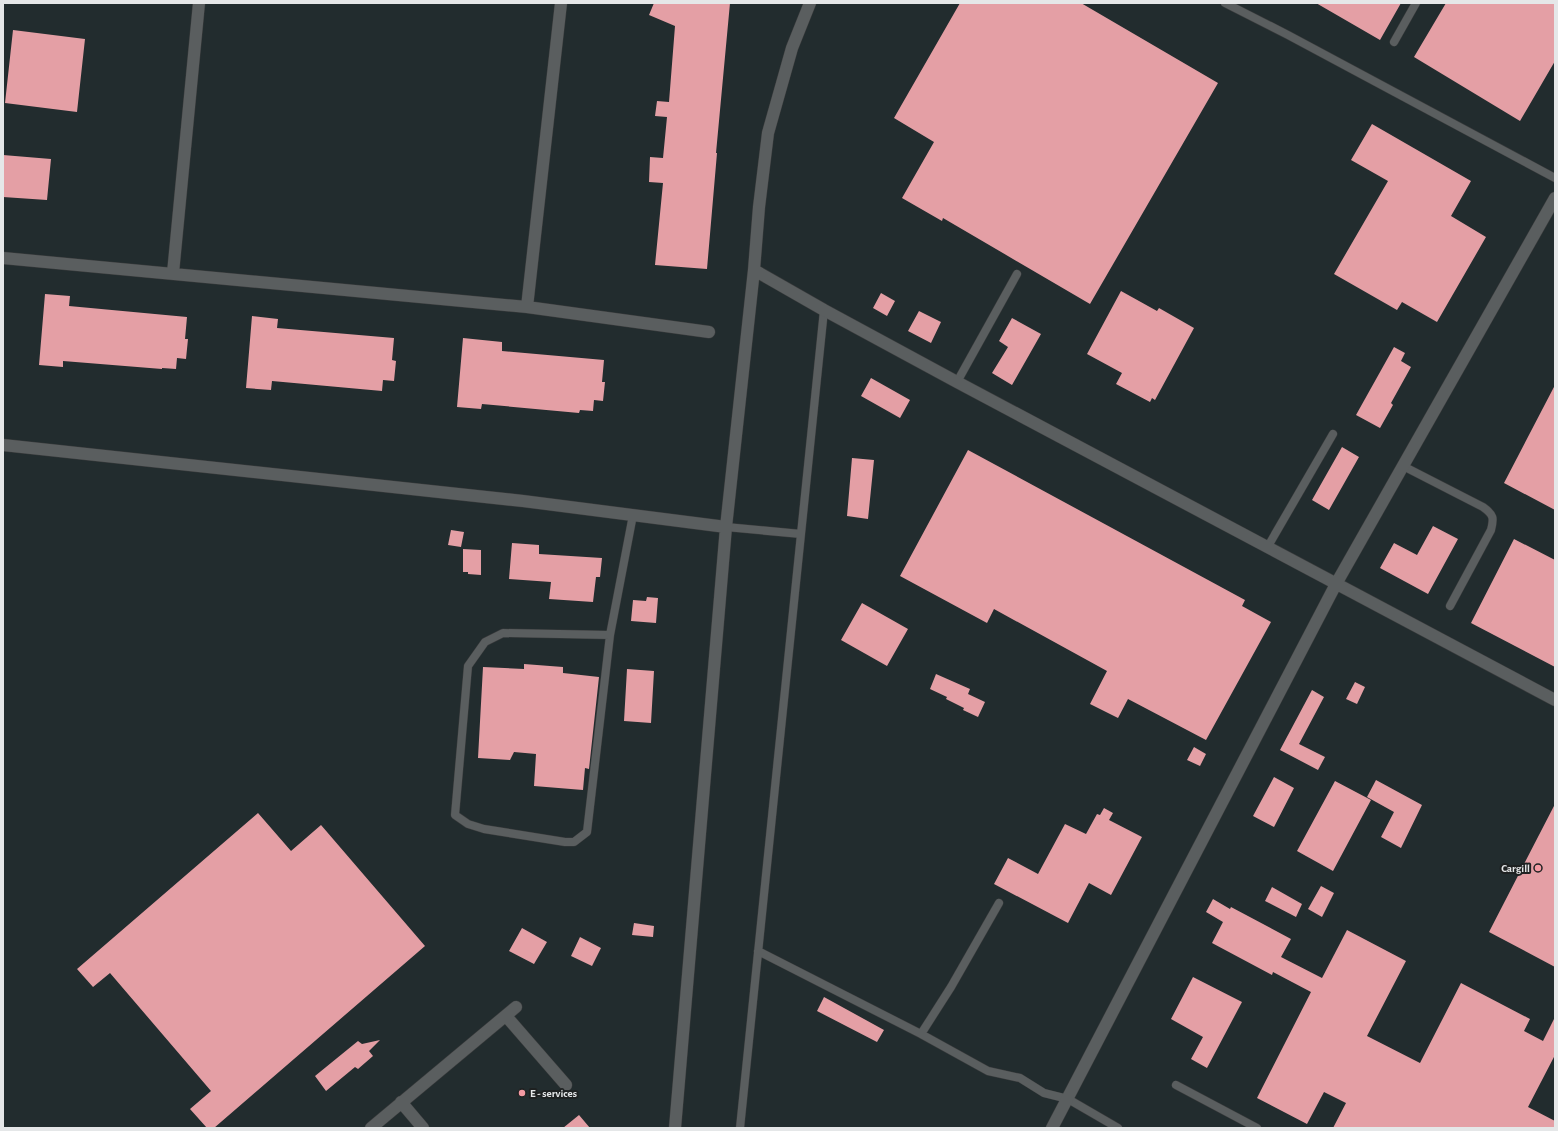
<svg xmlns="http://www.w3.org/2000/svg" width="1558" height="1131" viewBox="0 0 1558 1131" font-family="'Alegreya Sans',sans-serif">
  <style>
    .built { fill: #222c2e }
    .building { fill: #e49fa5 }
    .lines { fill: none; stroke-linecap: round; stroke-linejoin: round }
    .lane-casing { stroke: #393b3c; stroke-width: 9 }
    .street-casing { stroke: #393b3c; stroke-width: 13 }
    .lane { stroke: #5a5e5f; stroke-width: 8 }
    .street { stroke: #5a5e5f; stroke-width: 12 }
    .poi-dot { fill: #f49aa3; stroke: #1e2121; stroke-width: 1.5 }
    .labels { text-anchor: middle; dominant-baseline: central; stroke-width: 4; stroke-linejoin: round; paint-order: stroke }
    .poi-label { font-size: 11px; font-weight: bold; fill: #e5e7e8; stroke: #1e2121; text-anchor: end }
  </style>
  <rect width="100%" height="100%" fill="#1e2121"/>
  <path class="built" d="M3 3H1555V1128H3Z"/>
  <path class="building" d="M654 3H730L716 153H717L707 269 655 265 663 183 649 182 650 157 663 158 667 117 655 116 657 101 669 102 675 26 649 15Z
    M960 3H1081L1218 83 1090 304 943 218 942 221 902 198 934 142 894 118Z
    M1316 3H1401L1380 40Z
    M1446 3H1555V61L1520 121 1414 57Z
    M13 30 85 39 77 112 5 103Z
    M1372 124 1471 181 1451 216 1486 237 1437 322 1402 302 1397 310 1334 274 1388 181 1351 160Z
    M3 155 51 159 47 200 3 197Z
    M1121 291 1157 311 1159 308 1194 328 1155 400 1152 398 1150 402 1116 384 1122 373 1087 354Z
    M881 293 895 301 887 316 873 308Z
    M45 294 70 296 69 306 187 317 185 339H188L186 359 177 358 176 369 162 368V369L63 361V367L39 365Z
    M919 311 941 322 931 343 908 331Z
    M252 316 278 319 277 328 394 338 392 360 396 361 394 381 383 380 382 391 272 381 271 390 246 388Z
    M1012 318 1041 334 1012 385 992 373 1008 347 999 341Z
    M463 338 502 342V351L604 360 602 382H605L603 401 594 400 593 411 580 410 579 413 482 404 481 409 457 407Z
    M1394 347 1405 353 1401 361 1411 367 1391 403 1393 405 1380 428 1356 415Z
    M871 378 910 400 900 418 861 396Z
    M1555 385V510L1504 483Z
    M1342 447 1359 457 1329 510 1312 500Z
    M968 450 1245 600 1242 606 1271 622 1206 740 1128 699 1118 718 1090 704 1107 671 994 609 987 623 900 576Z
    M852 458 874 460 868 519 847 516Z
    M1433 526 1458 539 1428 594 1380 568 1394 543 1417 555Z
    M451 530 464 532 461 547 448 545Z
    M1514 539 1555 560V667L1471 623Z
    M512 543 539 545V554L602 558 600 577H596L593 602 549 599 551 582 509 579Z
    M463 549 481 550V575L468 574V572H463Z
    M647 597 658 598 656 623 631 621 633 600 646 601Z
    M862 603 908 629 887 666 841 640Z
    M524 664 563 667V673L599 677 589 769 585 768 583 790 534 786 536 754 514 752 510 760 478 758 483 667 524 669Z
    M627 669 654 671 651 723 624 721Z
    M936 674 970 689 968 694 985 702 978 717 963 710 964 708 946 699 947 697 930 689Z
    M1355 682 1365 687 1357 704 1346 699Z
    M1312 690 1324 697 1299 744 1325 757 1318 770 1280 750Z
    M1194 747 1206 754 1200 766 1187 760Z
    M1274 777 1294 788 1274 827 1253 816Z
    M1376 780 1422 805 1401 848 1381 837 1394 812 1367 797Z
    M1335 781 1371 800 1333 871 1297 851Z
    M1555 804V967L1489 932Z
    M1104 808 1113 813 1109 820 1142 837 1111 895 1089 883 1068 923 994 884 1008 858 1038 874 1065 824 1086 834 1097 814 1100 815Z
    M258 813 291 851 321 825 425 946 214 1128H207L190 1109 211 1091 110 973 93 987 77 969Z
    M1321 886 1334 893 1322 917 1308 909Z
    M1272 887 1302 904 1296 917 1265 901Z
    M1213 899 1230 909 1231 907 1291 939 1281 957 1322 978 1347 930 1406 961 1367 1036 1420 1063 1461 983 1530 1019 1524 1031 1543 1041 1555 1017V1055L1528 1107 1555 1121V1128H1333L1346 1103 1324 1092 1307 1124 1257 1098 1311 992 1273 972 1272 975 1212 943 1223 922 1206 912Z
    M634 923 654 926 653 937 632 935Z
    M522 928 547 942 534 964 509 951Z
    M580 937 601 948 592 966 571 956Z
    M1193 977 1242 1002 1207 1068 1191 1059 1203 1037 1171 1019Z
    M824 997 884 1030 877 1042 817 1011Z
    M380 1040 369 1051 373 1056 358 1069 355 1067 326 1091 315 1076 358 1041 362 1044Z
    M579 1115 590 1128H563Z"/>
  <g class="lines">
    <defs>
      <path id="lane" d="M1225 3 1288 35 1555 178
        M1394 42 1416 3
        M957 382 1017 274
        M1403 466 1483 507C1494 515 1494 518 1491 530L1450 606
        M726 527 801 534
        M1267 548 1333 434
        M610 635 503 633 485 642 468 666 455 815 468 824 484 829 565 842H574L587 832 610 635 633 515
        M758 951 921 1034 988 1071 1020 1078 1044 1093 1068 1099 1118 1128
        M921 1034 951 987 999 903
        M1176 1085 1257 1128
        M740 1128 824 310"/>
      <path id="street" d="M3 258 527 307 709 332
        M754 270 824 310 957 382 1555 700
        M173 273 199 3
        M527 307 561 3
        M3 445 523 501 726 527
        M506 1016 566 1085
        M401 1102 423 1128
        M371 1128 516 1007
        M675 1128 726 527 754 270 759 207 768 133 792 48 810 3
        M1052 1128 1336 584 1555 198"/>
    </defs>
    <use href="#lane" class="lane-casing"/>
    <use href="#street" class="street-casing"/>
    <use href="#lane" class="lane"/>
    <use href="#street" class="street"/>
  </g>
  <g class="poi-dot">
    <circle cx="1538" cy="868" r="4"/>
    <circle cx="522" cy="1093" r="4"/>
  </g>
  <g class="labels">
    <g class="poi-label">
      <text x="1530" y="868">Cargill</text>
      <text x="530" y="1093" text-anchor="start">E - services</text>
    </g>
  </g>
  <rect width="1558" height="1131" fill="none" stroke="#e5e7e8" stroke-width="8"/>
</svg>
